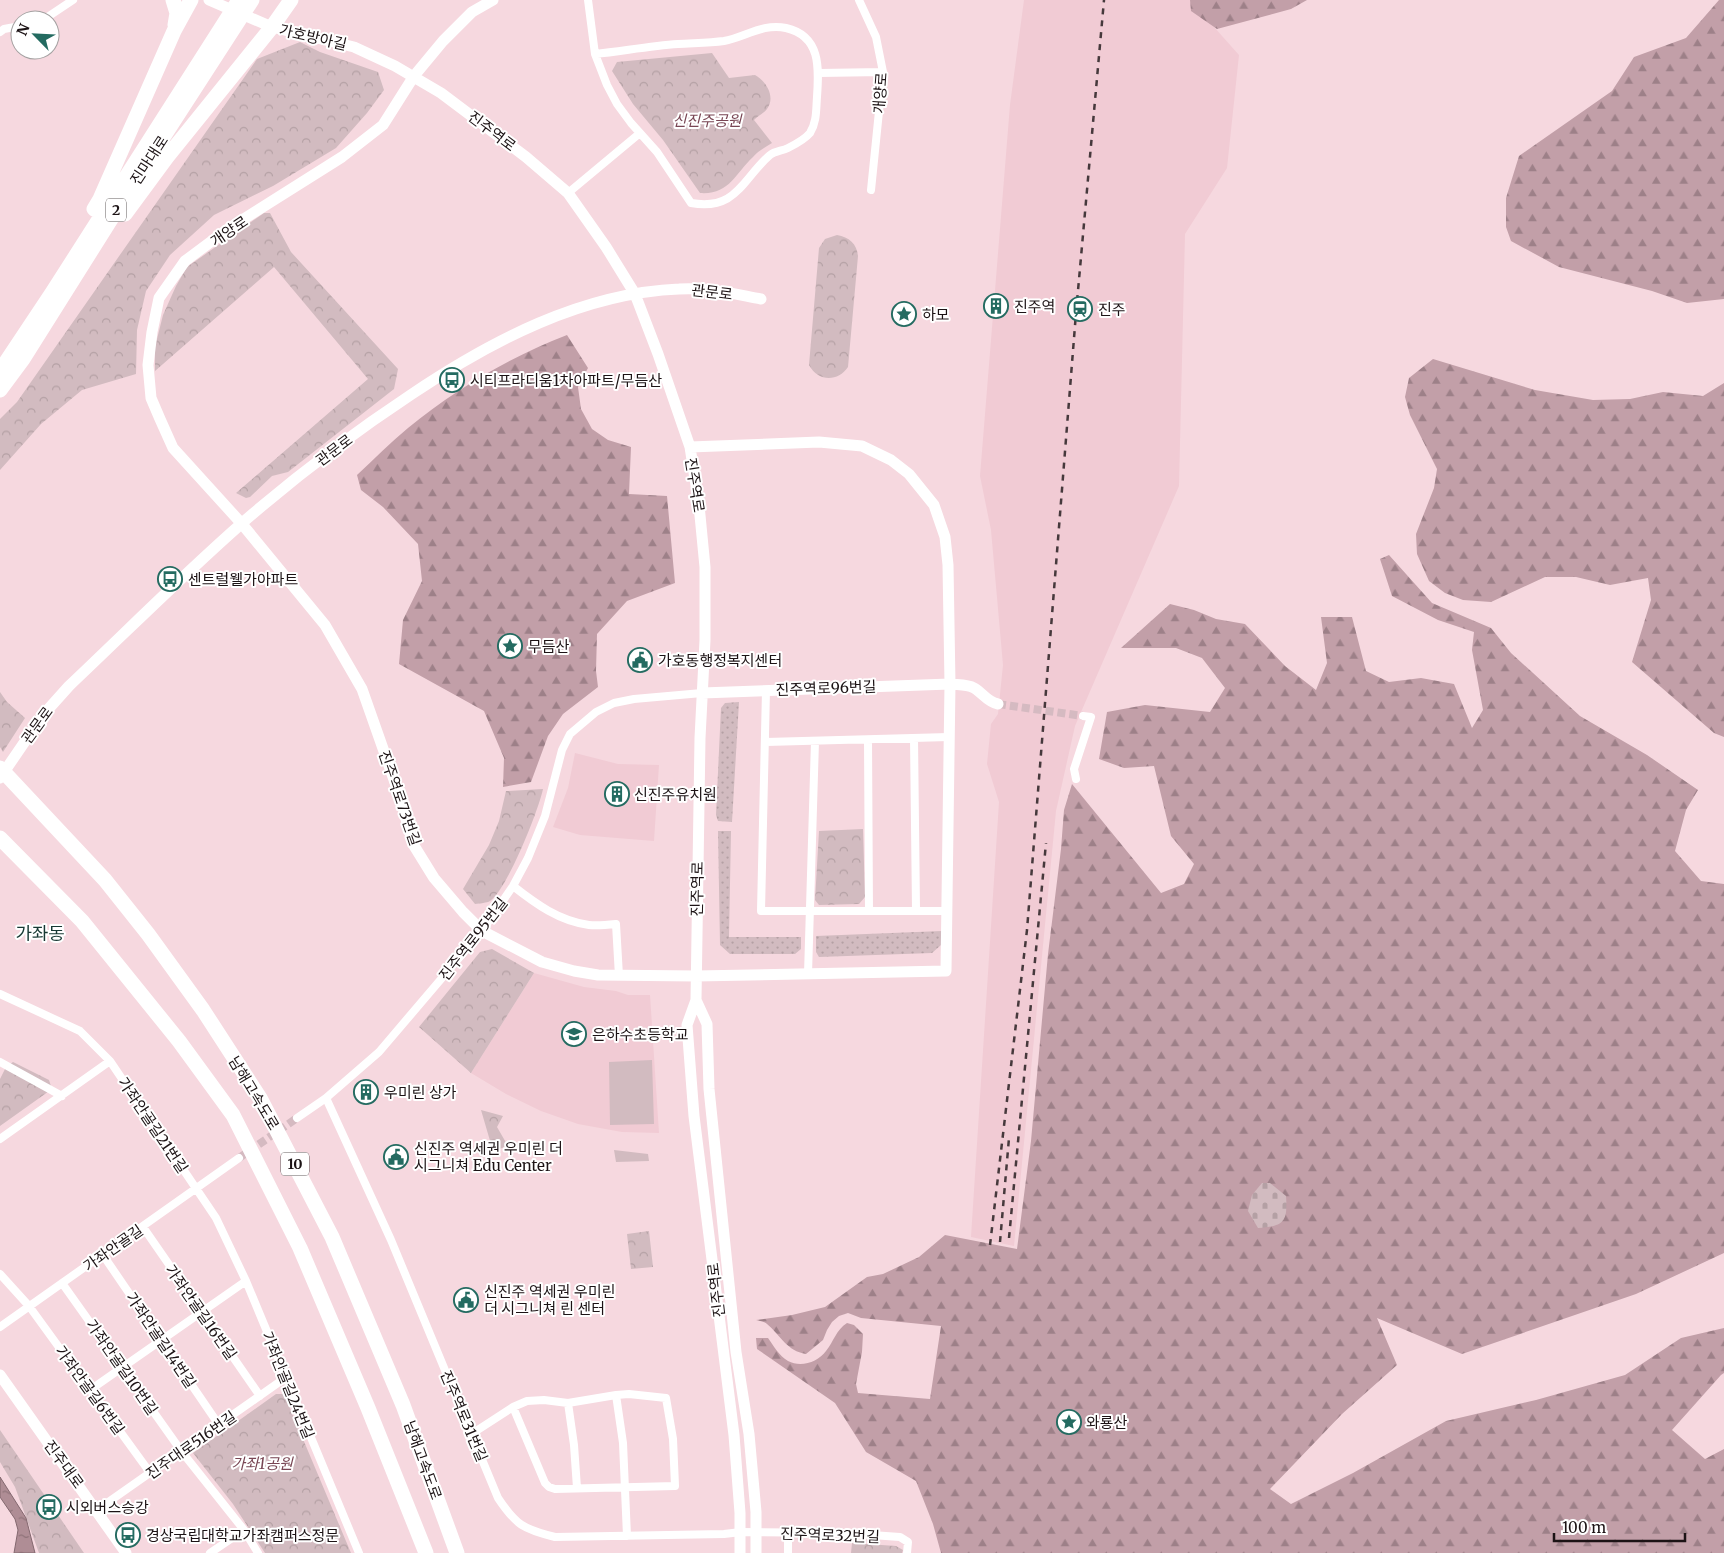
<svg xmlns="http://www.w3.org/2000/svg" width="1724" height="1553" viewBox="0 0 1724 1553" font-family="Merriweather,'Noto Sans KR',serif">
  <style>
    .built { fill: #f1cbd4 }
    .grass { fill: url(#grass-dots) }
    .forest { fill: url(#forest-firs) }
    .cemetery { fill: url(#cemetery-stones) }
    .park { fill: url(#park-crowns) }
    .garden { fill: #d2bbc0 }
    .water { fill: url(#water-ripples); stroke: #83686f }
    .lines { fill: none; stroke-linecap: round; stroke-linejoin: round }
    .street-tunnel { stroke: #d5bac1; stroke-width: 8; stroke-dasharray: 8 4; stroke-linecap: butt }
    .street { stroke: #fff; stroke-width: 8 }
    .secondary { stroke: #fff; stroke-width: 11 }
    .highway { stroke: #fff; stroke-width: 15 }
    .rail { stroke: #46393c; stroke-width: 2.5; stroke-dasharray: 6 6; stroke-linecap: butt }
    .labels { text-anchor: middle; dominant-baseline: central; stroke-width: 4; stroke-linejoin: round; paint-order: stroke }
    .shield { fill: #fff; stroke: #605a5b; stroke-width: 1 }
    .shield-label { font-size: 14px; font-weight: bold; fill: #1c1315 }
    .street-label { font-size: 15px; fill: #1c1315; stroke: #fff }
    .park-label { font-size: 15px; font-style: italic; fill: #784553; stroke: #fff }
    .poi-label { font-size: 15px; fill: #1c1315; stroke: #fff; text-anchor: start }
    .quarter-label { font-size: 18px; fill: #173833; stroke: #fff }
  </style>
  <defs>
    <pattern id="grass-dots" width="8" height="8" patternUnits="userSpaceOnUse" patternTransform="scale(1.25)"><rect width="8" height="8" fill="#d2bbc0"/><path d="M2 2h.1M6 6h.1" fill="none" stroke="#b4a0a4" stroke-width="1.8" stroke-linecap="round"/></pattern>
    <pattern id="forest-firs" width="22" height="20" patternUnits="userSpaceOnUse" patternTransform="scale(1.25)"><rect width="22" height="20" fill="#c29fa8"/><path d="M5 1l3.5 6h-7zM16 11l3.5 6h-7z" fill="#9d8088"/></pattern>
    <pattern id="cemetery-stones" width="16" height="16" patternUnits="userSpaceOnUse" patternTransform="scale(1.25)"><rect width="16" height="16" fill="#d2bbc0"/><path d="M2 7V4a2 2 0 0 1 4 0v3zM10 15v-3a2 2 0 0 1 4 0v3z" fill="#b4a0a4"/></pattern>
    <pattern id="park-crowns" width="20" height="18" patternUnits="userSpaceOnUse" patternTransform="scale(1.25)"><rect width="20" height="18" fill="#d2bbc0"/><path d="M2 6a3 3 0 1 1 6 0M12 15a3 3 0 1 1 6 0" fill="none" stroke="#b4a0a4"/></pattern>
    <pattern id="water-ripples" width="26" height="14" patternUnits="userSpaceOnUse" patternTransform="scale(1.25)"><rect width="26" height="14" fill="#af8d95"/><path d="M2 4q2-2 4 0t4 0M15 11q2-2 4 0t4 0" fill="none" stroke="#8e7278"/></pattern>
  </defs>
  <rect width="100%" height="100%" fill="#f6d8df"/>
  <path class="built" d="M1024 0H1190L1239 55 1227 168 1185 234 1179 486 1075 726 1056 811 1014 1246 971 1237 999 802 987 764 991 724 998 714 1003 665 991 530 980 476 1010 105Z
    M575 753 618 764 659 765 654 841 580 835 553 827 568 788Z
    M534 973 584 987 616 991 628 995H650L659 1133 622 1132 578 1124 541 1111 506 1094 471 1073Z"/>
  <path class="grass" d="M739 702 732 822 718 821 716 815 721 708 725 703Z
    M718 831H731L729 937H801V949L795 954H730L720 945Z
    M942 931 941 945 932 953 819 957 816 952V936Z"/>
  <path class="forest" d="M1190 0H1307L1291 9 1217 29 1191 11Z
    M1719 0H1724V299L1687 303 1652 291 1559 267 1511 241 1506 227V198L1519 156 1612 91 1634 57 1686 38Z
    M567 335 588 368 578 387 581 409 592 429 608 440 631 447 629 494 667 496 675 583 627 601 597 634 596 671 598 687 563 714 548 736 531 782 503 787 504 758 484 711 399 664 403 620 422 581 418 544 383 507 361 490 357 475C374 459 391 442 408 428 456 389 510 357 567 335Z
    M1433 359 1535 390 1593 400 1630 399 1663 392 1703 396 1724 383V737L1714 733 1632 662 1651 600 1648 578 1610 585 1576 577H1545L1491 602 1463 600 1445 593 1429 581 1417 554 1416 534 1434 488 1437 469 1410 415 1405 397 1409 378Z
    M1389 555 1432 603 1491 628 1511 653 1580 716 1647 755 1698 790 1686 810 1675 851 1701 881 1724 884V1253L1636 1294 1462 1354 1377 1318 1397 1365 1342 1414 1270 1489 1291 1504 1353 1473 1446 1421 1536 1400 1625 1375 1681 1338 1724 1328V1373L1721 1375 1672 1430 1705 1459 1724 1449V1553H941L933 1524 916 1481 866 1452 835 1403 757 1349 756 1338H768C773 1345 779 1356 788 1361 801 1368 818 1362 826 1351 834 1341 836 1330 847 1323L854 1325 863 1334 862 1352 856 1384 858 1393 930 1399 941 1326 861 1318 848 1313 839 1316 832 1322 827 1330 823 1340 806 1354C787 1351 781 1336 767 1324 765 1322 760 1321 756 1320L792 1315 825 1307 867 1277 883 1274 919 1257 945 1235 1017 1249 1031 1141 1048 954 1061 849 1064 810 1072 784 1161 893 1184 884 1194 864 1171 836 1154 766 1124 768 1099 759 1107 712 1145 705 1210 712 1225 688 1202 658 1176 648H1121L1170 604 1194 610 1216 619 1245 624 1285 666 1316 690 1327 663 1321 617H1352L1366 671 1389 682 1421 678 1454 684 1472 728 1483 710 1472 650 1474 632 1438 620 1392 596 1380 559Z"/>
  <path class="cemetery" d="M1262 1183H1270L1286 1196C1288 1223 1283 1226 1258 1228L1248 1211 1252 1195Z"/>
  <path class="park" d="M300 42 320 52 378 72 384 90 367 113 336 148 273 186 214 215 170 255 146 291 137 330 136 374 82 390 41 424 0 470V419L17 402 257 59Z
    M712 53 729 78 755 75C766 81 776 97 767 109 764 113 758 116 754 120L772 143C766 147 758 151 753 157 735 174 729 195 700 193L663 140 633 104 612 71 617 62Z
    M264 213H270L291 252 398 369 394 389 288 472 272 476 250 497 246 498 236 493 368 379 274 267 155 371V347L163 315 176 286 187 267Z
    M837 235C849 237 857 244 858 256L848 367C838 382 818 382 809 365L819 248 825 239Z
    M0 692 7 702 25 718 3 752 0 747Z
    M543 789C539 809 507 890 490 901 487 903 480 903 475 904L463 889 489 845 499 821 506 791Z
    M863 829 865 897 859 904 819 905 815 900 819 831Z
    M492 949 534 973 471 1073 419 1027 480 952Z
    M13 1062 49 1080 52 1089 0 1126V1079L6 1067Z
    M481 1110 503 1116 497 1127 508 1146 493 1151Z
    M649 1231 653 1267 631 1269 627 1234Z
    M276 1394H284L351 1553H265L233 1504 193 1453Z
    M0 1430 84 1553H85H39L15 1487 0 1462Z
    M852 1543 896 1546 903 1550 902 1553H851Z"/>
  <path class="garden" d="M652 1060 654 1124 610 1125 609 1062Z
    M614 1150 648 1154 649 1161 616 1162Z"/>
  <path class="water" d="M0 1477 26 1518 35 1553H14L18 1530 15 1519 0 1497Z"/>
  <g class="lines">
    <path class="street-tunnel" d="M998 704 1083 716
      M239 1158 297 1118"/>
    <path class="street" d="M588 0 595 54 607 85 617 104 631 123 657 152 691 203C737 211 742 179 770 155 775 151 782 151 788 148 794 145 805 139 810 133 817 122 816 109 817 97 819 68 821 36 786 28 763 23 745 37 724 41 709 43 693 43 678 44 650 46 623 51 595 54
      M859 0 876 37 883 72 871 190
      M43 20 73 0
      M0 32 4 29 20 26
      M819 73 883 72
      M568 193 640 133
      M766 690 761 911H947
      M914 738 916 910
      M868 740 869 911
      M766 742 949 737
      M1076 779 1074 769 1091 717 1083 716
      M513 886C536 904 559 921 589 925 597 926 607 925 616 924L619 976
      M808 974 815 741
      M0 994 80 1031 110 1061 216 1218 246 1281 359 1553
      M0 1062 62 1096
      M326 1098 391 1240 498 1498C516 1525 523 1529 555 1537L724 1534 741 1532 843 1533 900 1537 908 1542 907 1553
      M297 1118 326 1098 379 1052 482 931 513 886 528 858 545 816 562 750 570 734 596 712 614 703 634 699 702 693
      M0 1139 110 1061
      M143 1227 260 1396
      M103 1255 219 1425
      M0 1274 29 1306 151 1474
      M62 1283 182 1452 244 1530 258 1553
      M0 1327 239 1158
      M90 1390 246 1281
      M616 1395 623 1443 627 1536
      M568 1403 574 1445 577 1488
      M473 1433 513 1407 527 1401 544 1400 568 1403 616 1395 629 1394 666 1398 673 1439 675 1486 555 1489 549 1487 545 1483 513 1407
      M97 1510 285 1378
      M210 1553 244 1530
      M788 1553V1533"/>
    <path class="secondary" d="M209 0 272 27 354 47 395 66 441 93 526 157 568 193 606 247 635 294 658 354 690 447 699 505 705 567V640L700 738 696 1000 707 1024 709 1089 736 1352 749 1434 756 1512V1553
      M493 0 472 12 443 41 414 76 383 125 342 157 228 229 185 261 159 298 152 332 148 365 151 398 160 419 173 448 242 524 325 625 362 689 399 794 413 844 434 878 463 912 482 931 542 962 574 971 598 975 696 976 946 971 950 684 948 565 945 537 934 505 909 474 891 460 862 446 819 442 690 447
      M702 693 950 684C958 685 967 684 974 688 983 693 987 702 998 704
      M0 778 43 715 69 686C126 632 182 576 241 524 295 477 353 433 412 394 491 341 582 293 679 289 707 287 734 294 761 299
      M696 1000 687 1025 694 1116 734 1435 740 1513V1553
      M0 1375 126 1553"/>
    <path class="highway" d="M173 0 177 13 175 25
      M94 209 100 199 174 31 191 0
      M125 214 167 157 272 27 291 0
      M0 371 52 293 239 0
      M0 390 23 359 140 173 252 0
      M0 768 105 880 148 934 203 1010 260 1098 332 1237 403 1405 457 1553
      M0 838 82 921 179 1041 233 1115 300 1248 368 1408 426 1553"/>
    <path class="rail" d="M1009 1238 1046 843
      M1000 1242 1009 1138
      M990 1245 1027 930 1076 313 1104 0"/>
  </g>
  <defs>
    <symbol id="building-ring" viewBox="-11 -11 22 22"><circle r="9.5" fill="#fff" stroke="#246b61" stroke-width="1.5"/><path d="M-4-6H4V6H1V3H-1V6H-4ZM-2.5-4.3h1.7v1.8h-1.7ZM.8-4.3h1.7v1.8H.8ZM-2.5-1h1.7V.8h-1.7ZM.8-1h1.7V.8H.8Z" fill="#246b61"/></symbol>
    <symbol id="station-ring" viewBox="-11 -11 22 22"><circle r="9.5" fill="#fff" stroke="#246b61" stroke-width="1.5"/><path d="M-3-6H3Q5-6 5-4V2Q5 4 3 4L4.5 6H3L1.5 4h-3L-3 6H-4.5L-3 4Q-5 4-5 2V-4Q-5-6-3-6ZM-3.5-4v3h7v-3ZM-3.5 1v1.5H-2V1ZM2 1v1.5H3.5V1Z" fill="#246b61"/></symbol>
    <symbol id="sight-ring" viewBox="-11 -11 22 22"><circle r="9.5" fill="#fff" stroke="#246b61" stroke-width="1.5"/><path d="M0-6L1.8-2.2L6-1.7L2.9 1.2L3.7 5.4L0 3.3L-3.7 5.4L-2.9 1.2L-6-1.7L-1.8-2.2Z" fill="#246b61"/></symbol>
    <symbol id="bus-ring" viewBox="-11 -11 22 22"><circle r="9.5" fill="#fff" stroke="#246b61" stroke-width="1.5"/><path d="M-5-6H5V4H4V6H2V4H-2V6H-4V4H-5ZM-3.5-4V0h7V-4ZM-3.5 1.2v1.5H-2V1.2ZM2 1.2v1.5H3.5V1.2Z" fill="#246b61"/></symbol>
    <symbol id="civic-ring" viewBox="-11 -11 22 22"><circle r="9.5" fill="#fff" stroke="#246b61" stroke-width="1.5"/><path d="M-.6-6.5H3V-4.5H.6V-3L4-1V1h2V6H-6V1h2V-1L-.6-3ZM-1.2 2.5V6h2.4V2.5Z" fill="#246b61"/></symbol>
    <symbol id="school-ring" viewBox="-11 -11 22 22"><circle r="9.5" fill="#fff" stroke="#246b61" stroke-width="1.5"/><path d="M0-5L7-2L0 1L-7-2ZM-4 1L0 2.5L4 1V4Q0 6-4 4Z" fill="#246b61"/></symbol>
  </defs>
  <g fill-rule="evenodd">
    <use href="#building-ring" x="982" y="292" width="28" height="28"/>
    <use href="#station-ring" x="1066" y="295" width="28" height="28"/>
    <use href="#sight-ring" x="890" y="300" width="28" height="28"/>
    <use href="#bus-ring" x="438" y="366" width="28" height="28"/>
    <use href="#bus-ring" x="156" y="565" width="28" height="28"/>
    <use href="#sight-ring" x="496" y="632" width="28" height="28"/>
    <use href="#civic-ring" x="626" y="646" width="28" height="28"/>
    <use href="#building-ring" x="603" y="780" width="28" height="28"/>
    <use href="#school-ring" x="560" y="1020" width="28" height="28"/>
    <use href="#building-ring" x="352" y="1078" width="28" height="28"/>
    <use href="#civic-ring" x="382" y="1143" width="28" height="28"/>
    <use href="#civic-ring" x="452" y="1286" width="28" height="28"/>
    <use href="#sight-ring" x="1055" y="1408" width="28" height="28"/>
    <use href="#bus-ring" x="35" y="1493" width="28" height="28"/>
    <use href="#bus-ring" x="114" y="1521" width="28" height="28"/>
  </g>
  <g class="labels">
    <g class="shield">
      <rect x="106" y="198.5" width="20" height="23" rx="4"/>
      <rect x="281" y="1152.5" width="28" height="23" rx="4"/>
    </g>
    <g class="shield-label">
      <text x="116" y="210">2</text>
      <text x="295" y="1164">10</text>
    </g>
    <g class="street-label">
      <text transform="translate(313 37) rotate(13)">가호방아길</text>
      <text transform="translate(880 93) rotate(-86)">개양로</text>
      <text transform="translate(492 131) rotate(37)">진주역로</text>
      <text transform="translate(149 160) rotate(-57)">진마대로</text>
      <text transform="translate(229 231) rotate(-34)">개양로</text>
      <text transform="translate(712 292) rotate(7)">관문로</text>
      <text transform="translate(334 450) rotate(-37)">관문로</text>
      <text transform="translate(695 485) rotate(81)">진주역로</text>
      <text transform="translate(826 688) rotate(-2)">진주역로96번길</text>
      <text transform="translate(37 725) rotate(-54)">관문로</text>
      <text transform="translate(400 798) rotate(71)">진주역로73번길</text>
      <text transform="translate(697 889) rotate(-89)">진주역로</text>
      <text transform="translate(473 939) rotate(-52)">진주역로95번길</text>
      <text transform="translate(254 1093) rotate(59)">남해고속도로</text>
      <text transform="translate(153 1125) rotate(56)">가좌안골길21번길</text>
      <text transform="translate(113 1248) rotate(-35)">가좌안골길</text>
      <text transform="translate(716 1290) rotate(-97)">진주역로</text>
      <text transform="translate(201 1312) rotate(55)">가좌안골길16번길</text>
      <text transform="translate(161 1340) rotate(56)">가좌안골길14번길</text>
      <text transform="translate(122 1367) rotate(55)">가좌안골길10번길</text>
      <text transform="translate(288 1385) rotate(68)">가좌안골길24번길</text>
      <text transform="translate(90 1390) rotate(54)">가좌안골길6번길</text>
      <text transform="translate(464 1416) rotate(67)">진주역로31번길</text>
      <text transform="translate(191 1445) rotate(-35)">진주대로516번길</text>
      <text transform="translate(423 1460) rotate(70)">남해고속도로</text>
      <text transform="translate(64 1464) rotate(54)">진주대로</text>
      <text transform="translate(830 1535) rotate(2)">진주역로32번길</text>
    </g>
    <g class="park-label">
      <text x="707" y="120">신진주공원</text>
      <text x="262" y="1463">가좌1공원</text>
    </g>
    <g class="poi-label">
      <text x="1014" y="306">진주역</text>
      <text x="1098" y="309">진주</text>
      <text x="922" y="314">하모</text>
      <text x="470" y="380">시티프라디움1차아파트/무듬산</text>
      <text x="188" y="579">센트럴웰가아파트</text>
      <text x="528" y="646">무듬산</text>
      <text x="658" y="660">가호동행정복지센터</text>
      <text x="634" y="794">신진주유치원</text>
      <text x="592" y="1034">은하수초등학교</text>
      <text x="384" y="1092">우미린 상가</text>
      <text x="414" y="1148">신진주 역세권 우미린 더<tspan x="414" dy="17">시그니쳐 Edu Center</tspan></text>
      <text x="484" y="1291">신진주 역세권 우미린<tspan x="484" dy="17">더 시그니쳐 린 센터</tspan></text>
      <text x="1086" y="1422">와룡산</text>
      <text x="66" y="1507">시외버스승강</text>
      <text x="146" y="1535">경상국립대학교가좌캠퍼스정문</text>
    </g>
    <g class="quarter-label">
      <text x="40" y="933">가좌동</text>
    </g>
  </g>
  <g transform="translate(35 35) rotate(294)"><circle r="24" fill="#ffffff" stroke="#a4a1a1"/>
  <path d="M0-4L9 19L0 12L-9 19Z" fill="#246b61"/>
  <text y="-8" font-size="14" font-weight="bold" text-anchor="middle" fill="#1c1315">N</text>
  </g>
  <path d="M1554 1533v8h131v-8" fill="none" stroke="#1c1315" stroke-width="2.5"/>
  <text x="1562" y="1533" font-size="15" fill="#1c1315" stroke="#ffffff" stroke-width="4" paint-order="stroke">100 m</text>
</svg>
